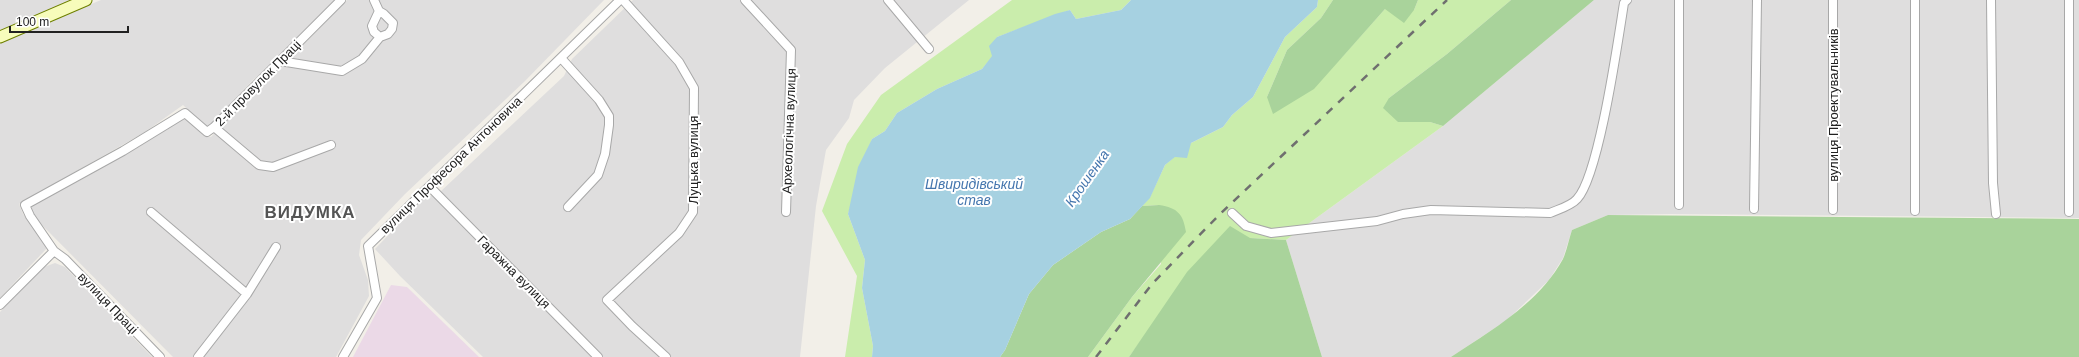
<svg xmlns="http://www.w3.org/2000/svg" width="2079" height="357" viewBox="0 0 2079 357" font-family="Helvetica,sans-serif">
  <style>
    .residential { fill: #dfdede }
    .industrial { fill: #ebd9e7 }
    .grass { fill: #caedac }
    .forest { fill: #a9d39b }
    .water { fill: #a6d1e1 }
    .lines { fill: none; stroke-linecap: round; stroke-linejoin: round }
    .street-casing { stroke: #a8a8a8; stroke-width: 10 }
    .secondary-casing { stroke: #6e8000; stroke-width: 13 }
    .street { stroke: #fff; stroke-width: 8 }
    .secondary { stroke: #f7fcbb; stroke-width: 11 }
    .rail { stroke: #6f6f6f; stroke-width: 2.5; stroke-dasharray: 8 8; stroke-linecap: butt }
    .labels { text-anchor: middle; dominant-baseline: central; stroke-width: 4; stroke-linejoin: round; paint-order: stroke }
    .street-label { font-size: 13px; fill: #212121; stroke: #fff }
    .water-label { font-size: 14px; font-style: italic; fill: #4576ae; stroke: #fff }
    .district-label { font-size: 17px; font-weight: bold; letter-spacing: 1px; fill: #545454; stroke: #fff }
  </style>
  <rect width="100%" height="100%" fill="#f2efe8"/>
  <path class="residential" d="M0 0H74L0 31Z
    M101 0H335L276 61 253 80 211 125 206 127 183 105 145 132 19 204 23 214 48 247 0 298V42Z
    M347 0H604L525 81 405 194 361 240 359 255 368 280 369 296 336 357H173L36 219 29 208 30 205 69 183 77 182 145 143 184 117 203 135 211 137 240 105 310 38Z
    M633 0H969L885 68 854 100 849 118 826 150 816 206 800 357H483L400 276 375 249 423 199 440 192 564 76 572 59Z
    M1594 0H2079V218L1670 214 1608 215 1572 230 1563 258 1549 280 1507 320 1451 357H1322L1286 240 1443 126Z
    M55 263 65 267 152 357H0V312L44 267Z"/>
  <path class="industrial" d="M391 285 407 287 479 357H353Z"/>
  <path class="grass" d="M1012 0H1131L1121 10 1076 19 1070 10 997 37 993 56 982 69 937 89 897 113 885 131 872 139 848 214 865 260 862 288 873 346 872 357H845L857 276 822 211 847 144 881 95Z
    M1318 0H1333L1321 18 1287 50 1267 97 1342 57 1385 9 1414 10 1418 0H1511L1447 54 1389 98 1398 122H1430L1443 126 1286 240 1250 238 1150 328 1129 357H1088L1132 297 1161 264 1159 205 1142 206 1150 197 1165 165 1191 143 1223 127 1232 115 1253 97 1285 37 1317 7Z"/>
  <path class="forest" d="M1333 0H1418L1414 10 1404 23 1385 9 1314 89 1273 114 1267 97 1287 50 1321 18Z
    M1511 0H1594L1443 126 1430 122H1398L1383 108 1389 98 1447 54Z
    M1159 205C1178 208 1183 214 1186 232L1132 297 1088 357H1000L1005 350 1029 294 1053 265 1101 232 1130 219 1142 206Z
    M1608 215 2079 219V357H1451C1492 330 1539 303 1563 259 1567 250 1569 239 1572 230Z
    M1230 226 1250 238 1286 240 1322 357H1129L1187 272Z"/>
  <path class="water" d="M1131 0H1318L1317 7 1285 37 1253 97 1232 115 1223 127 1191 143 1187 158 1175 157 1165 165 1150 198 1130 219 1101 232 1053 265 1029 294 1005 350 1000 357H872L873 346 862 288 865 260 848 214 858 167 872 139 885 131 897 113 937 89 982 69 992 56 989 46 997 37 1055 14 1070 10 1076 19 1121 10Z"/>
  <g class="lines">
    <defs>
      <path id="street" d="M623 0 679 62 694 88 693 212 679 233 607 300 632 326 666 357
        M745 0 791 50 786 212
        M888 0 929 49
        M1915 0V211
        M1991 0 1993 183 1996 214
        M379 11 372 26 374 32 380 37
        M561 58 599 100 609 116V125L605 154 598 175 568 207
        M280 61 342 71 362 59 380 37 388 34 392 29 393 23 384 14 379 11 374 0
        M214 127 259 165 273 167 331 145
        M430 187 598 357
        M1679 205V0
        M1754 209 1757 0
        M1833 210V0
        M151 212 247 294
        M2069 212V0
        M1232 213 1246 226 1271 233 1377 221 1403 214 1431 210 1550 213C1559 209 1571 206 1577 199 1599 176 1618 40 1624 3L1627 0
        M54 251 30 216 25 205 123 151 185 113 207 132 214 127 341 0
        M0 305 54 251 65 259 160 357
        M198 357 247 294 276 247
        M343 357 377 298 368 246 620 0"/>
      <path id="secondary" d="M0 37 86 0"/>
    </defs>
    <use href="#street" class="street-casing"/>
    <use href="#secondary" class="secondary-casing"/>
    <use href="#street" class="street"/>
    <use href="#secondary" class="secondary"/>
    <path class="rail" d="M1096 357 1152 284 1220 214 1447 0"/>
  </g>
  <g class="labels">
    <g class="street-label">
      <text transform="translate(258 83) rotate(-45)">2-й провулок Праці</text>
      <text transform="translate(1833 105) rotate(-90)">вулиця Проектувальників</text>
      <text transform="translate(789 131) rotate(-88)">Археологічна вулиця</text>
      <text transform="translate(693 160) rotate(-90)">Луцька вулиця</text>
      <text transform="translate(451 165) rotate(-44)">вулиця Професора Антоновича</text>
      <text transform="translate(514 272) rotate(45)">Гаражна вулиця</text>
      <text transform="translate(108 303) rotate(46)">вулиця Праці</text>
    </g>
    <g class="water-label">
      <text transform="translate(1087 178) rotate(-55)">Крошенка</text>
      <text x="974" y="184">Швиридівський<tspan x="974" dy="16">став</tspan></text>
    </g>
    <g class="district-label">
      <text x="310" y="212">ВИДУМКА</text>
    </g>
  </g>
  <path d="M10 26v6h118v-6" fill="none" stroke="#212121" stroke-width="2"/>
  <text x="16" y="26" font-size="12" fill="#212121" stroke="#ffffff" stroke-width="3" paint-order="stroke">100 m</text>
</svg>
